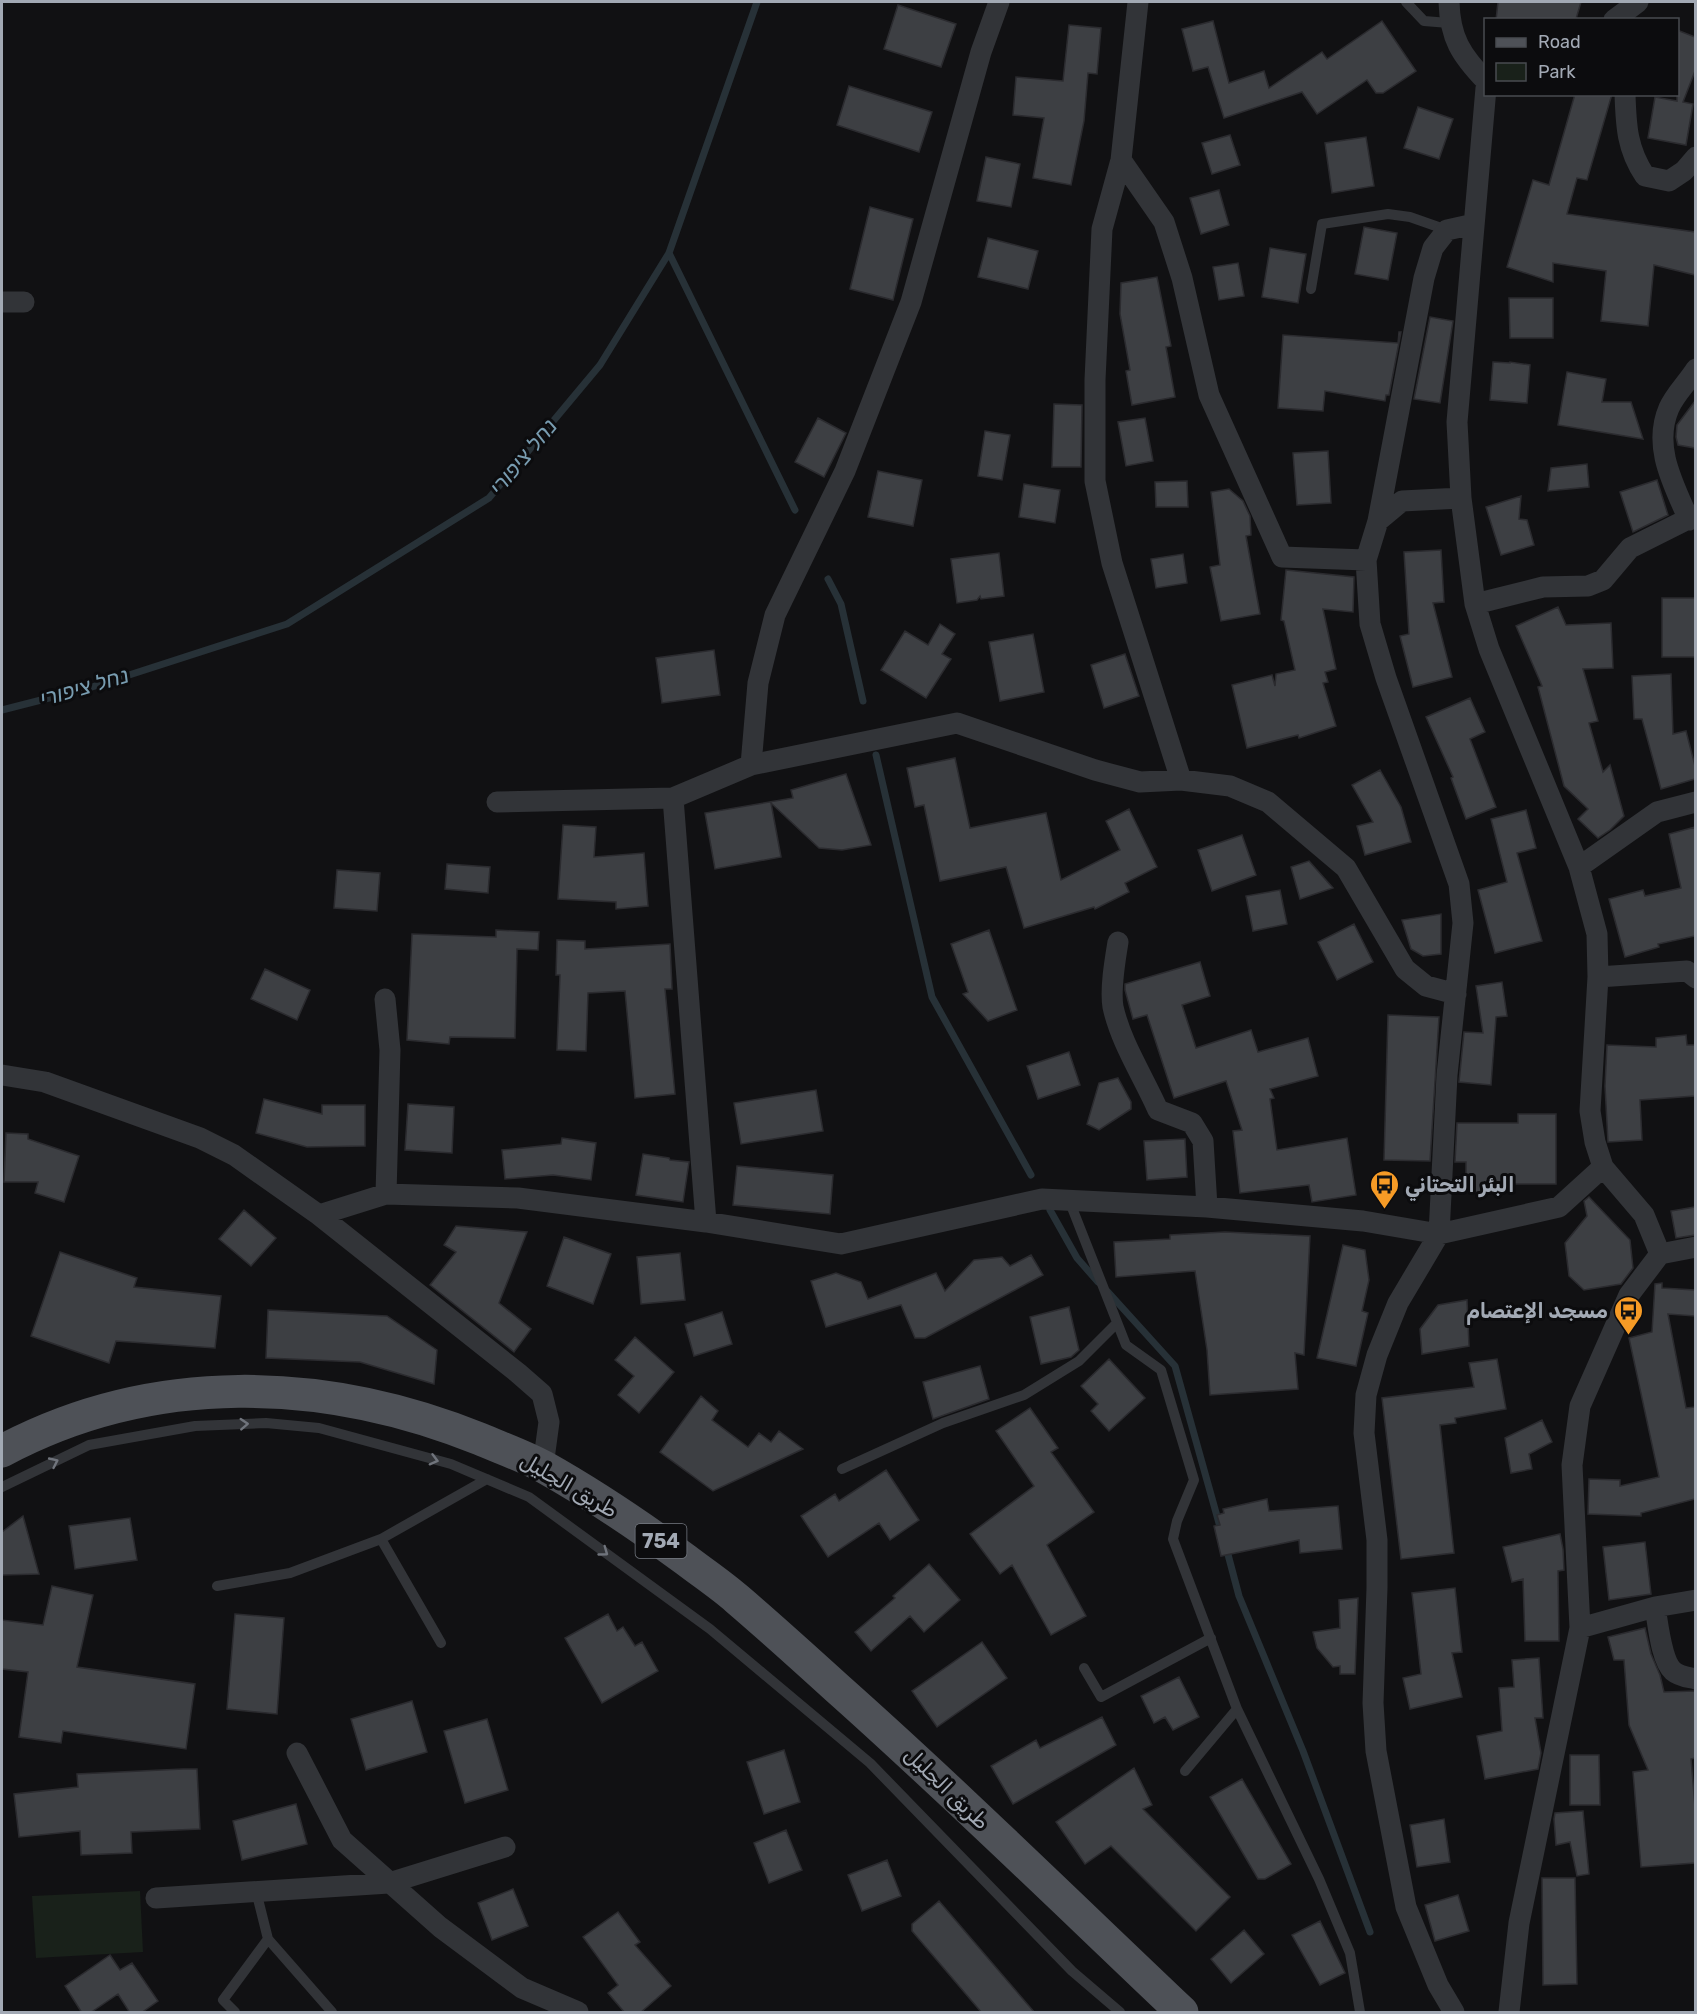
<svg xmlns="http://www.w3.org/2000/svg" width="1697" height="2014" viewBox="0 0 1697 2014" font-family="Rubik,Vazirmatn,'Noto Sans Hebrew',sans-serif">
  <style>
    .green { fill: #19211a }
    .lines { fill: none; stroke-linecap: round; stroke-linejoin: round }
    .stream { stroke: #273137; stroke-width: 7 }
    .building { fill: #3d3f43; stroke: #2b2b2f; stroke-width: 1.5 }
    .lane { stroke: #323438; stroke-width: 10 }
    .street { stroke: #323438; stroke-width: 21 }
    .primary { stroke: #4e5157; stroke-width: 33 }
    .oneway { stroke: #70747c }
    .labels { text-anchor: middle; dominant-baseline: central; stroke-width: 6; stroke-linejoin: round; paint-order: stroke }
    .shield { fill: #0c0c0e; stroke: #757a82; stroke-width: 1.5 }
    .shield-label { font-size: 20px; font-weight: bold; fill: #a2a9b4 }
    .poi-label { font-size: 21px; font-weight: bold; fill: #a2a9b4; stroke: #0c0c0e; text-anchor: start }
    .street-label { font-size: 21px; fill: #a2a9b4; stroke: #0c0c0e }
    .water-label { font-size: 22px; font-style: italic; fill: #789cb0; stroke: #0c0c0e }
  </style>
  <rect width="100%" height="100%" fill="#111113"/>
  <path class="green" d="M140 1891 143 1952 36 1958 32 1896Z"/>
  <g class="lines">
    <path class="stream" d="M669 253 795 510
      M828 579 841 604 863 701
      M2 710 92 687 287 624 489 498 600 365 669 253 757 2
      M876 755 932 997 1031 1175
      M1050 1210 1077 1258 1098 1282
      M1108 1292 1175 1366 1222 1534
      M1226 1547 1239 1596 1303 1751 1370 1932"/>
  </g>
  <path class="building" d="M1498 2H1581L1576 19 1496 20Z
    M898 5 956 24 941 67 884 49Z
    M1213 21 1229 83 1264 71 1269 88 1322 52 1327 59 1382 21 1416 71 1383 93H1376L1367 80 1317 114 1302 92 1224 118 1208 67 1193 71 1182 29Z
    M1069 25 1101 28 1097 74 1088 73 1084 121 1071 185 1033 178 1044 118 1013 115 1016 77 1063 81Z
    M1677 30 1695 37V71L1683 102 1693 104 1686 145 1648 138 1655 97 1677 101Z
    M849 86 932 112 919 152 837 125Z
    M1575 94H1612L1587 180 1577 178 1567 214 1695 232V275L1654 265 1648 326 1601 321 1606 271 1553 263V282L1507 267 1533 180 1549 185Z
    M1418 107 1453 119 1439 159 1404 148Z
    M1230 135 1240 165 1212 174 1202 143Z
    M1366 137 1374 186 1332 193 1325 143Z
    M986 157 1020 164 1011 207 977 201Z
    M1219 190 1229 225 1201 234 1190 198Z
    M870 207 913 219 893 300 850 289Z
    M1364 227 1397 233 1388 280 1355 274Z
    M988 238 1038 251 1028 289 978 277Z
    M1270 248 1306 254 1298 303 1262 297Z
    M1238 263 1244 296 1219 300 1213 267Z
    M1157 277 1171 346 1166 347 1175 397 1132 405 1126 371 1130 370 1120 314 1121 283Z
    M1509 298H1553V338H1510Z
    M1430 317 1453 321 1440 403 1414 399Z
    M1399 332H1401L1389 395H1386L1385 401 1325 391 1323 411 1278 408 1283 335 1398 343Z
    M1493 362 1510 363V362L1530 365 1527 403 1490 400Z
    M1567 372 1606 379 1602 402H1631L1643 439 1558 425Z
    M1695 401V448L1678 445 1676 437 1677 425Z
    M1054 404 1082 405 1081 467H1052Z
    M818 418 846 433 824 477 795 462Z
    M1145 418 1153 461 1126 466 1118 422Z
    M985 431 1010 435 1002 480 978 476Z
    M1328 451 1331 503 1297 505 1293 453Z
    M1587 464 1589 487 1548 491 1551 468Z
    M878 471 922 480 913 526 868 517Z
    M1657 480 1668 515 1633 532 1620 492Z
    M1187 481 1188 507H1156L1155 482Z
    M1024 484 1060 490 1055 523 1019 517Z
    M1229 489 1243 501 1250 516 1251 535 1246 536 1260 614 1221 621 1210 567 1220 565 1211 492Z
    M1521 496 1519 519 1527 520 1534 545 1501 555 1486 507Z
    M1441 550 1444 602 1433 603 1452 677 1413 687 1400 636 1409 634 1404 552Z
    M999 553 1004 596 981 599 980 596 977 600 957 603 951 559Z
    M1183 554 1187 583 1156 588 1151 559Z
    M1286 570 1354 577 1353 612 1323 609 1336 669 1325 672 1328 682 1323 683 1336 726 1299 738 1298 735 1247 748 1232 685 1272 675 1275 686 1276 674 1295 670 1284 621 1281 620Z
    M1662 598H1695V657H1662Z
    M1558 607 1566 625 1611 623 1613 668 1583 669 1598 721 1589 723 1603 772 1610 765 1624 816 1610 830 1598 838 1578 819 1588 809 1564 786 1538 687 1542 686 1516 626Z
    M940 624 955 634 942 654 951 659 926 698 881 670 905 631 928 645Z
    M1033 634 1044 692 1000 701 989 642Z
    M714 650 720 695 662 703 656 658Z
    M1125 654 1139 696 1104 708 1091 665Z
    M1671 674 1673 734 1686 731 1695 766V779L1661 789 1642 719H1634L1632 676Z
    M1470 698 1485 732 1470 739 1496 807 1466 819 1451 778 1453 777 1426 717Z
    M955 758 970 828 1046 813 1061 880 1120 850 1106 821 1129 809 1157 867 1125 883 1129 892 1095 909 1094 907 1024 928 1006 867 940 881 924 805 915 807 907 768Z
    M1380 770 1401 807 1411 842 1365 855 1357 826 1373 822 1352 785Z
    M846 774 871 845 842 850 819 848 771 803 781 857 715 869 705 813 793 798 791 790Z
    M1526 810 1536 848 1517 853 1542 941 1495 953 1478 890 1507 882 1491 819Z
    M563 825 596 827 594 857 644 853 648 906 616 909V902L558 899Z
    M1695 827V936L1658 944 1659 947 1625 957 1609 899 1643 890 1645 896 1681 888 1669 834Z
    M1242 835 1256 875 1212 891 1198 850Z
    M1309 861 1333 888 1300 899 1291 867Z
    M447 864 490 867 488 893 445 889Z
    M337 870 380 873 377 911 334 908Z
    M1280 890 1287 924 1253 931 1246 896Z
    M1441 914V954L1423 956 1411 949 1402 920Z
    M1354 924 1373 962 1337 980 1318 942Z
    M496 930 539 932 538 950 517 949 515 1038 450 1037 449 1044 407 1040 412 934 496 937Z
    M989 930 1017 1010 988 1021 963 994 968 992 951 944Z
    M557 940 585 941V949L670 944 672 989H665L675 1094 635 1098 625 991 588 993 586 1051 557 1050 560 975H556Z
    M1200 962 1210 996 1182 1005 1196 1048 1251 1030 1258 1052 1308 1038 1318 1076 1270 1089 1274 1098 1270 1099 1277 1150 1347 1138 1356 1195 1312 1202 1309 1185 1240 1193 1233 1131 1242 1130 1226 1081 1174 1098 1147 1015 1133 1019 1125 990V984Z
    M265 969 310 990 297 1020 251 999Z
    M1502 982 1507 1016 1496 1017 1491 1085 1459 1082 1464 1032 1483 1033 1476 986Z
    M1388 1015 1439 1017 1430 1161 1384 1160Z
    M1686 1035 1687 1045H1695V1096L1640 1100 1642 1140 1608 1142 1605 1086 1607 1045 1656 1047V1038Z
    M1069 1052 1080 1085 1038 1099 1027 1066Z
    M1118 1078 1131 1102V1109L1099 1130 1087 1124 1099 1083Z
    M816 1090 823 1131 741 1144 734 1103Z
    M264 1099 322 1114V1105H365V1146L307 1147 256 1133Z
    M408 1104 454 1107 452 1153 405 1150Z
    M1518 1114H1556V1184H1505V1192H1466V1162H1455L1457 1123H1518Z
    M6 1133 28 1134V1139L79 1156 64 1202 35 1193 38 1182H4Z
    M562 1138 596 1143 591 1180 553 1175 505 1179 502 1150 561 1144Z
    M1185 1139 1187 1177 1147 1180 1144 1141Z
    M643 1154 669 1158 670 1160 689 1162 683 1202 636 1195Z
    M737 1166 833 1175 830 1214 733 1205Z
    M1589 1197 1630 1240 1633 1268 1621 1284 1584 1290 1569 1276 1565 1243 1587 1216 1584 1201Z
    M1695 1207V1235L1676 1238 1671 1211Z
    M244 1210 276 1238 251 1266 219 1239Z
    M456 1226 527 1232 499 1303 531 1329 514 1352 430 1285 456 1252 444 1245Z
    M1225 1232 1310 1236 1304 1355 1295 1353 1298 1389 1210 1395 1207 1350 1195 1271 1116 1277 1114 1242 1170 1239V1235Z
    M564 1237 611 1254 593 1304 547 1286Z
    M1343 1245 1365 1250 1369 1280 1362 1311 1368 1313 1356 1366 1317 1358Z
    M60 1252 137 1278 134 1287 221 1296 215 1348 116 1341 109 1363 31 1336Z
    M680 1253 685 1300 641 1304 637 1257Z
    M1031 1255 1043 1275 925 1338H915L901 1305 826 1327 811 1281 836 1273 861 1282 868 1299 936 1273 945 1291 974 1260 1002 1257 1010 1266Z
    M1662 1283V1288L1695 1290V1316L1668 1314 1686 1408 1695 1407V1499L1641 1513V1516L1588 1514 1589 1479 1620 1480V1486L1659 1477 1629 1338 1652 1332 1655 1284Z
    M1467 1300 1469 1346 1422 1354 1420 1329 1438 1305Z
    M1069 1307 1079 1350 1071 1357 1041 1364 1030 1317Z
    M268 1310 387 1316 437 1350 434 1384 360 1362 266 1358Z
    M722 1312 732 1344 694 1356 685 1324Z
    M635 1337 674 1372 639 1413 618 1395 634 1376 615 1360Z
    M1109 1359 1145 1398 1109 1431 1091 1411 1098 1404 1081 1386Z
    M1497 1359 1506 1409 1455 1418 1456 1423 1440 1425 1454 1553 1401 1559 1382 1398 1474 1387 1469 1363Z
    M980 1366 989 1399 933 1419 923 1382Z
    M701 1396 718 1411 712 1420 748 1447 759 1433 771 1442 779 1431 803 1449 713 1491 660 1452Z
    M1030 1408 1058 1448 1051 1452 1094 1512 1047 1545 1086 1616 1051 1635 1012 1565 1000 1574 970 1534 1034 1486 996 1431Z
    M1542 1420 1552 1442 1529 1454 1532 1469 1511 1473 1505 1438Z
    M886 1470 919 1520 890 1540 879 1523 828 1557 801 1516 835 1494 839 1501Z
    M1267 1499 1269 1511 1338 1506 1342 1549 1300 1553 1299 1540 1221 1556 1214 1526 1220 1525 1217 1515 1224 1513 1223 1509Z
    M23 1516 39 1574 2 1575V1532Z
    M130 1518 137 1560 75 1569 69 1526Z
    M1560 1534 1563 1549 1564 1570 1558 1571 1559 1641H1525L1523 1579 1512 1582 1503 1547Z
    M1645 1542 1651 1594 1609 1600 1603 1547Z
    M929 1564 960 1600 924 1632 910 1616 871 1651 855 1632 895 1598 893 1596Z
    M52 1586 93 1595 77 1667 195 1684 186 1749 63 1731 61 1743 19 1737 28 1672 2 1669V1620L43 1625Z
    M1455 1588 1462 1652 1452 1653 1462 1697 1410 1709 1403 1678 1421 1674 1412 1593Z
    M1358 1598 1355 1674H1340V1666L1333 1667 1317 1648 1313 1632 1340 1628 1339 1600Z
    M235 1614 284 1618 277 1714 227 1709Z
    M608 1614 617 1631 623 1627 635 1646 642 1642 658 1671 602 1703 565 1638Z
    M1645 1628 1651 1654 1660 1675 1664 1692 1695 1691V1758L1691 1759 1695 1807V1863L1641 1867 1633 1772 1648 1770 1629 1725 1624 1660H1614L1608 1637Z
    M982 1642 1007 1678 937 1727 912 1691Z
    M1539 1658 1543 1718H1535L1541 1753 1538 1769 1485 1779 1477 1736 1502 1731 1499 1688 1514 1687 1512 1660Z
    M1179 1677 1199 1717 1173 1730 1165 1717 1154 1723 1141 1696Z
    M412 1701 427 1752 366 1770 351 1719Z
    M1102 1717 1116 1745 1013 1804 991 1766 1036 1740 1040 1748Z
    M487 1719 508 1790 465 1803 444 1731Z
    M784 1750 800 1802 764 1814 747 1762Z
    M1570 1755H1599L1600 1805H1570Z
    M1134 1768 1152 1805 1143 1809 1230 1897 1196 1931 1111 1846 1085 1864 1056 1822Z
    M183 1769H197L200 1829 131 1832 132 1853 81 1855 80 1831 19 1837 14 1794 78 1787 77 1774Z
    M1242 1779 1291 1864 1265 1879H1258L1210 1797Z
    M296 1804 307 1844 242 1860 233 1821Z
    M1583 1811 1589 1874 1577 1876 1570 1842 1556 1845 1554 1819 1555 1813Z
    M1444 1819 1450 1862 1417 1867 1410 1825Z
    M786 1830 802 1870 769 1883 754 1843Z
    M887 1860 901 1896 862 1911 848 1875Z
    M1542 1878H1575L1577 1984 1543 1985Z
    M513 1889 528 1926 492 1940 478 1903Z
    M1458 1895 1469 1931 1435 1941 1425 1905Z
    M939 1901 1035 2013H982L912 1931V1924Z
    M618 1912 640 1942 635 1945 671 1986 640 2013H625L608 1993 618 1985 583 1937Z
    M1320 1921 1345 1973 1320 1985 1292 1935Z
    M1244 1930 1264 1954 1231 1983 1211 1959Z
    M110 1955 120 1970 132 1963 158 2001 141 2013H130L118 1994 90 2013H82L65 1986Z"/>
  <g class="lines">
    <path class="lane" d="M1406 2 1424 21 1449 23
      M1311 289 1322 224 1388 214 1410 217 1447 230
      M1069 1200 1126 1345 1161 1370 1194 1480 1177 1521 1173 1539 1237 1709 1185 1771
      M842 1469 943 1423 1024 1395 1079 1361 1117 1323
      M2 1487 89 1445 195 1426 266 1423 319 1428 451 1464 529 1497 710 1629 870 1763 1072 1971 1120 2012
      M381 1539 441 1643
      M217 1586 290 1573 381 1539 487 1479
      M1084 1668 1101 1697 1211 1638
      M1237 1709 1319 1879 1350 1953 1360 2012
      M256 1891 268 1939 332 2012
      M235 2012 223 2000 268 1939"/>
    <path class="street" d="M1138 2 1121 160 1164 222 1182 278 1209 395 1282 557 1366 560
      M1449 2C1450 38 1461 55 1486 81
      M1614 20 1638 2
      M1486 88 1457 422 1461 498 1475 604 1489 649 1579 867 1597 934 1598 977 1590 1111 1595 1142 1603 1167 1644 1215 1660 1254 1696 1247
      M1625 94C1626 126 1627 149 1645 176L1669 181 1684 171 1696 157
      M1121 160 1102 229 1095 380V481L1112 563 1181 780
      M2 302H24
      M1689 520C1674 485 1652 447 1669 408 1675 394 1688 382 1696 369
      M1378 521 1424 278 1433 248 1447 230 1474 224
      M1475 604 1543 587 1588 586 1603 580 1630 548 1696 515
      M751 765 758 683 775 615 845 471 911 302 981 52 999 2
      M673 798 706 1222
      M497 802 673 798 751 765 957 723 1095 770 1140 782 1181 780 1230 786 1268 802 1346 868 1405 969 1426 986 1456 994
      M1579 867 1657 812 1696 802
      M1118 942C1115 960 1110 989 1113 1007 1121 1043 1143 1076 1158 1110L1192 1123 1203 1141 1207 1207
      M1598 977 1687 971 1696 978
      M385 999 390 1050 386 1194
      M2 1075 45 1082 200 1138 234 1155 319 1215 518 1373 542 1394 549 1422 543 1466
      M319 1215 386 1194 518 1198 706 1222 841 1244 1042 1199 1207 1207 1363 1221 1439 1234 1559 1207 1603 1167
      M1655 1607C1658 1623 1661 1660 1673 1671 1680 1677 1688 1677 1696 1679
      M1580 1628 1655 1607 1696 1600
      M297 1753 342 1840 440 1927 522 1988 578 2012
      M156 1898 389 1883 505 1847
      M1454 2012 1438 1985 1406 1907 1376 1751 1373 1703 1377 1588V1540L1364 1433 1366 1395 1377 1355 1398 1303 1439 1234 1447 1075 1463 923 1459 884 1386 678 1370 624 1366 560 1378 521 1402 501 1461 498
      M1509 2012 1519 1923 1580 1628 1572 1465 1580 1406 1629 1295 1660 1254"/>
    <path class="primary" d="M2 1451C152 1371 324 1376 480 1439 501 1448 524 1456 544 1467 594 1495 641 1527 686 1560 703 1573 721 1585 737 1599 771 1628 804 1658 837 1688 955 1793 1068 1904 1182 2012"/>
  </g>
  <defs><path id="oneway-chevron" d="M-2-3.5L2.5 0L-2 3.5" fill="none" stroke-width="1.6" stroke-linecap="round" stroke-linejoin="round" transform="scale(1.5)"/></defs>
  <g class="oneway">
    <use href="#oneway-chevron" transform="translate(244 1424) rotate(-3)"/>
    <use href="#oneway-chevron" transform="translate(434 1460) rotate(15)"/>
    <use href="#oneway-chevron" transform="translate(54 1462) rotate(-25)"/>
    <use href="#oneway-chevron" transform="translate(604 1552) rotate(36)"/>
  </g>
  <defs>
    <symbol id="bus-pin" viewBox="-11 -11 22 30"><path d="M0 17L-7.5 6A9.5 9.5 0 1 1 7.5 6Z" fill="#f69b26" stroke="#0c0c0e"/><path d="M-5-6H5V4H4V6H2V4H-2V6H-4V4H-5ZM-3.5-4V0h7V-4ZM-3.5 1.2v1.5H-2V1.2ZM2 1.2v1.5H3.5V1.2Z" fill="#111"/></symbol>
  </defs>
  <g fill-rule="evenodd">
    <use href="#bus-pin" x="1368" y="1168" width="33" height="45"/>
    <use href="#bus-pin" x="1612" y="1294" width="33" height="45"/>
  </g>
  <g class="labels">
    <rect class="shield" x="635.5" y="1524" width="51" height="34" rx="4.5"/>
    <g class="shield-label">
      <text x="661" y="1541">754</text>
    </g>
    <g class="poi-label">
      <text x="1405" y="1184">البئر التحتاني</text>
      <text x="1608" y="1310" text-anchor="end">مسجد الإعتصام</text>
    </g>
    <g class="street-label">
      <text transform="translate(569 1485) rotate(30)">طريق الجليل</text>
      <text transform="translate(947 1788) rotate(44)">طريق الجليل</text>
    </g>
    <g class="water-label">
      <text transform="translate(523 457) rotate(-50)">נחל ציפורי</text>
      <text transform="translate(84 687) rotate(-16)">נחל ציפורי</text>
    </g>
  </g>
  <rect width="1697" height="2014" fill="none" stroke="#a2a9b4" stroke-width="6"/>
  <rect x="1484" y="18" width="195" height="78" fill="#0c0c0e" stroke="#484b50" stroke-width="1.5"/>
  <rect x="1496" y="38" width="30" height="9" fill="#4e5157" stroke="#484b50" stroke-width="1.5"/>
  <text x="1538" y="48" font-size="18" fill="#a2a9b4">Road</text>
  <rect x="1496" y="63" width="30" height="18" fill="#19211a" stroke="#484b50" stroke-width="1.5"/>
  <text x="1538" y="78" font-size="18" fill="#a2a9b4">Park</text>
</svg>
